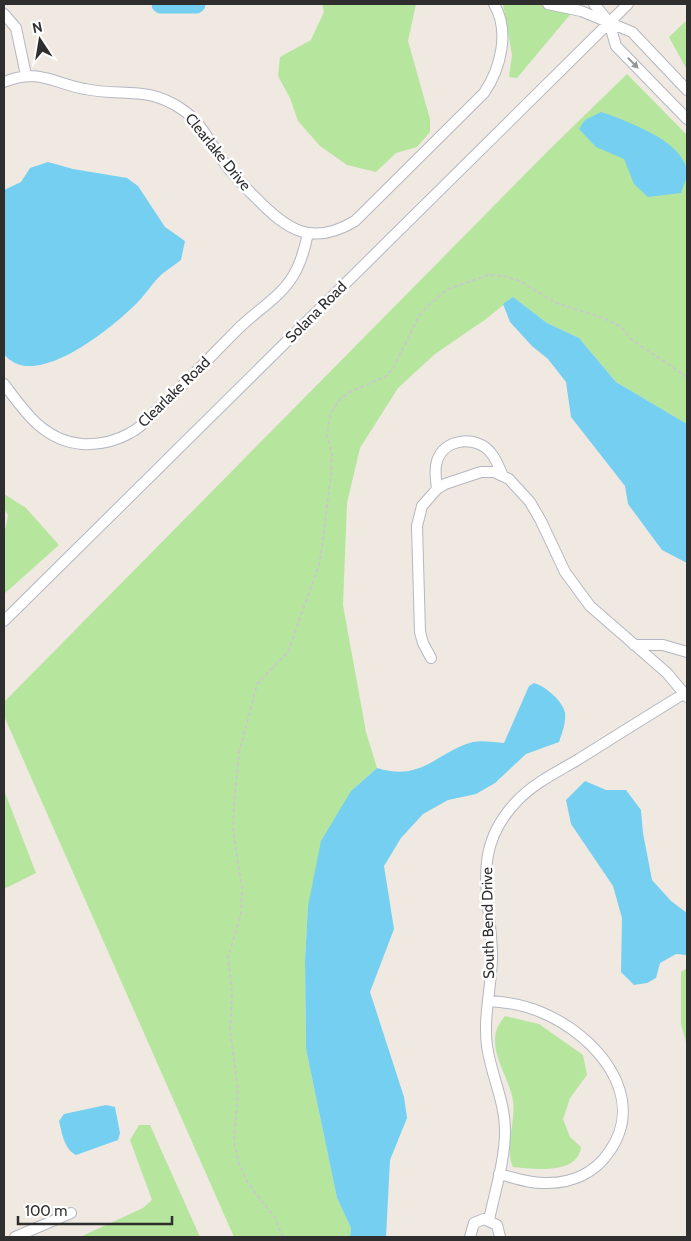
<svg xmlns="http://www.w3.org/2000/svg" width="691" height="1241" viewBox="0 0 691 1241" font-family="Cabin,sans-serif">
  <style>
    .green { fill: #b6e59e }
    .water { fill: #75cff0 }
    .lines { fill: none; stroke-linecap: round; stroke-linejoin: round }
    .river { stroke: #75cff0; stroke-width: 19 }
    .minor-casing { stroke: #b4b7c1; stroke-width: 12 }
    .path { stroke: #c9c9c9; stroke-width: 2; stroke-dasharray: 4 2.5; stroke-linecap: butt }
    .minor { stroke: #fff; stroke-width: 10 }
    .oneway { fill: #969696 }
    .labels { text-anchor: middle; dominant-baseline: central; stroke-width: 5; stroke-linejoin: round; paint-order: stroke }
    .street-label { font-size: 15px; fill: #2e2e2e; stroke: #fff }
  </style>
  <rect width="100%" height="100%" fill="#efe9e1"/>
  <path class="green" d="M322 4H416L408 41 430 119V132L417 147 396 153 376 172 347 165 320 146 298 121 290 98 278 76 280 57 311 40 324 12Z
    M503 4H579L517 78 509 77 512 55Z
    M687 20V70L669 37Z
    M627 74 687 135V424L616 382 579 338 547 323 513 297 486 319 435 354 398 388 360 448 347 503 343 605 366 732 377 768 351 791 308 906 305 961 306 1049 337 1198 351 1228 350 1237H234L4 716V702L549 150Z
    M4 494 26 508 59 545 4 594V535L8 515 4 509Z
    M4 790 36 873 4 889Z
    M687 968V1046L681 1024V972Z
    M505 1016 539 1024 583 1055 587 1075 570 1098 563 1119 570 1137 581 1147C578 1175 534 1169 513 1167 504 1148 516 1122 513 1101 510 1081 495 1061 495 1041 495 1030 498 1025 505 1016Z
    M139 1125H150L200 1237H80L143 1208 152 1200 130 1140Z"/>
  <path class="water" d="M601 112C627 121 681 140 687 170 688 177 683 186 681 193L648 197 634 184 624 159 596 147 579 129 585 120Z
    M48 162 73 169 127 178 138 186 165 227 185 241 181 260C175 265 168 269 162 274 153 282 146 294 137 303 113 327 34 393 4 354V190L21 182 30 168Z
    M513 297 547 323 579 338 616 382 687 424V563L662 550 628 504 625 486 571 417 566 382 548 359 532 346 510 322 503 304Z
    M534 683C545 686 563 701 565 713 566 723 562 733 559 742L526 754 495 783 476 794 448 800 423 814 401 838 384 866 394 929 370 992 404 1097 407 1118 390 1160 386 1237H350L351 1228 337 1198 306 1049 305 961 308 906 321 841 351 791 377 768C423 782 436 752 473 742 482 740 494 742 504 743L529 686Z
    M585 781 606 790H626L641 810 643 833 652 880 671 901 687 913V955L676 954 660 963 656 978 647 983 634 985 621 972 622 918 613 886 571 824 566 800Z
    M106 1105 115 1107 120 1133 118 1140 76 1155C64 1149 62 1133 59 1121L64 1114Z"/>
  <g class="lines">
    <path class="river" d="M161 4H196"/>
    <defs>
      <path id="minor" d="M548 4 581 11 632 32 687 90
        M594 4 609 22 616 46 687 119
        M4 14 16 28 26 75
        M4 82C38 68 53 83 85 89 122 97 148 85 183 110 203 124 211 145 225 164 234 176 245 187 256 198 287 230 312 247 355 221L484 93C501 68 510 31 494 4
        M4 384C25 412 44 441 82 444 98 445 116 441 130 433 142 427 151 416 161 406 187 382 211 356 236 331 254 312 279 299 293 276 301 263 305 248 308 233
        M437 489C436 480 434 470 437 461 444 438 477 435 491 453 496 459 499 467 502 474
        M4 621 628 4
        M634 645H663L687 652
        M431 658 423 643 420 632 417 526 422 506 437 489 445 484 481 472H494L509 479 530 502 541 521 565 572 590 606 667 673 687 697
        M488 1001C507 1002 525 1005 543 1013 595 1035 649 1096 609 1152 595 1173 572 1183 548 1183 531 1184 515 1178 499 1174
        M489 1220C495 1191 505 1160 505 1131 505 1101 491 1075 487 1046 483 1015 492 986 492 955 491 896 469 851 517 801 534 783 557 772 579 759 614 737 649 715 685 693
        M15 1237 71 1213
        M470 1237 474 1223 484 1219 497 1225 500 1237"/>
    </defs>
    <use href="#minor" class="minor-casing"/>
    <path class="path" d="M283 1237 275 1218 248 1183 239 1164 234 1141 238 1088 230 1031 232 993 228 957 241 915 242 888 233 830 234 804 239 753 257 684 288 652 320 562 331 474 332 453 327 435 330 415 339 400 352 391 385 377 393 369 419 316 431 303 448 289 488 275 503 276 520 281 556 303 606 319 621 327 632 340 687 377"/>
    <use href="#minor" class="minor"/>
  </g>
  <defs><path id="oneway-solid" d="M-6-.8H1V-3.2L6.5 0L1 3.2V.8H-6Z" transform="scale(1.25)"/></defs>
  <use class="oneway" href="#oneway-solid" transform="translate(633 63) rotate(46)"/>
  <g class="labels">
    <g class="street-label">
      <text transform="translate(218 152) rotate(51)">Clearlake Drive</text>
      <text transform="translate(316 312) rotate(-45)">Solana Road</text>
      <text transform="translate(174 392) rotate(-44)">Clearlake Road</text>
      <text transform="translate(488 923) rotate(-91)">South Bend Drive</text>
    </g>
  </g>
  <rect width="691" height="1241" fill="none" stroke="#2e2e2e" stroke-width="10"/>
  <g transform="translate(40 40) rotate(348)" stroke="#ffffff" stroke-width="4" paint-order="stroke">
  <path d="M0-4L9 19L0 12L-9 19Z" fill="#2e2e2e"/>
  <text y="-8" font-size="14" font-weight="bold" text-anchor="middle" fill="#2e2e2e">N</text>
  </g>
  <path d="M18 1216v8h154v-8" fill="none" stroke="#2e2e2e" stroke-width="2.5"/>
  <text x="25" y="1216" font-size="15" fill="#2e2e2e" stroke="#ffffff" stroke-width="4" paint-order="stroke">100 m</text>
</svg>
